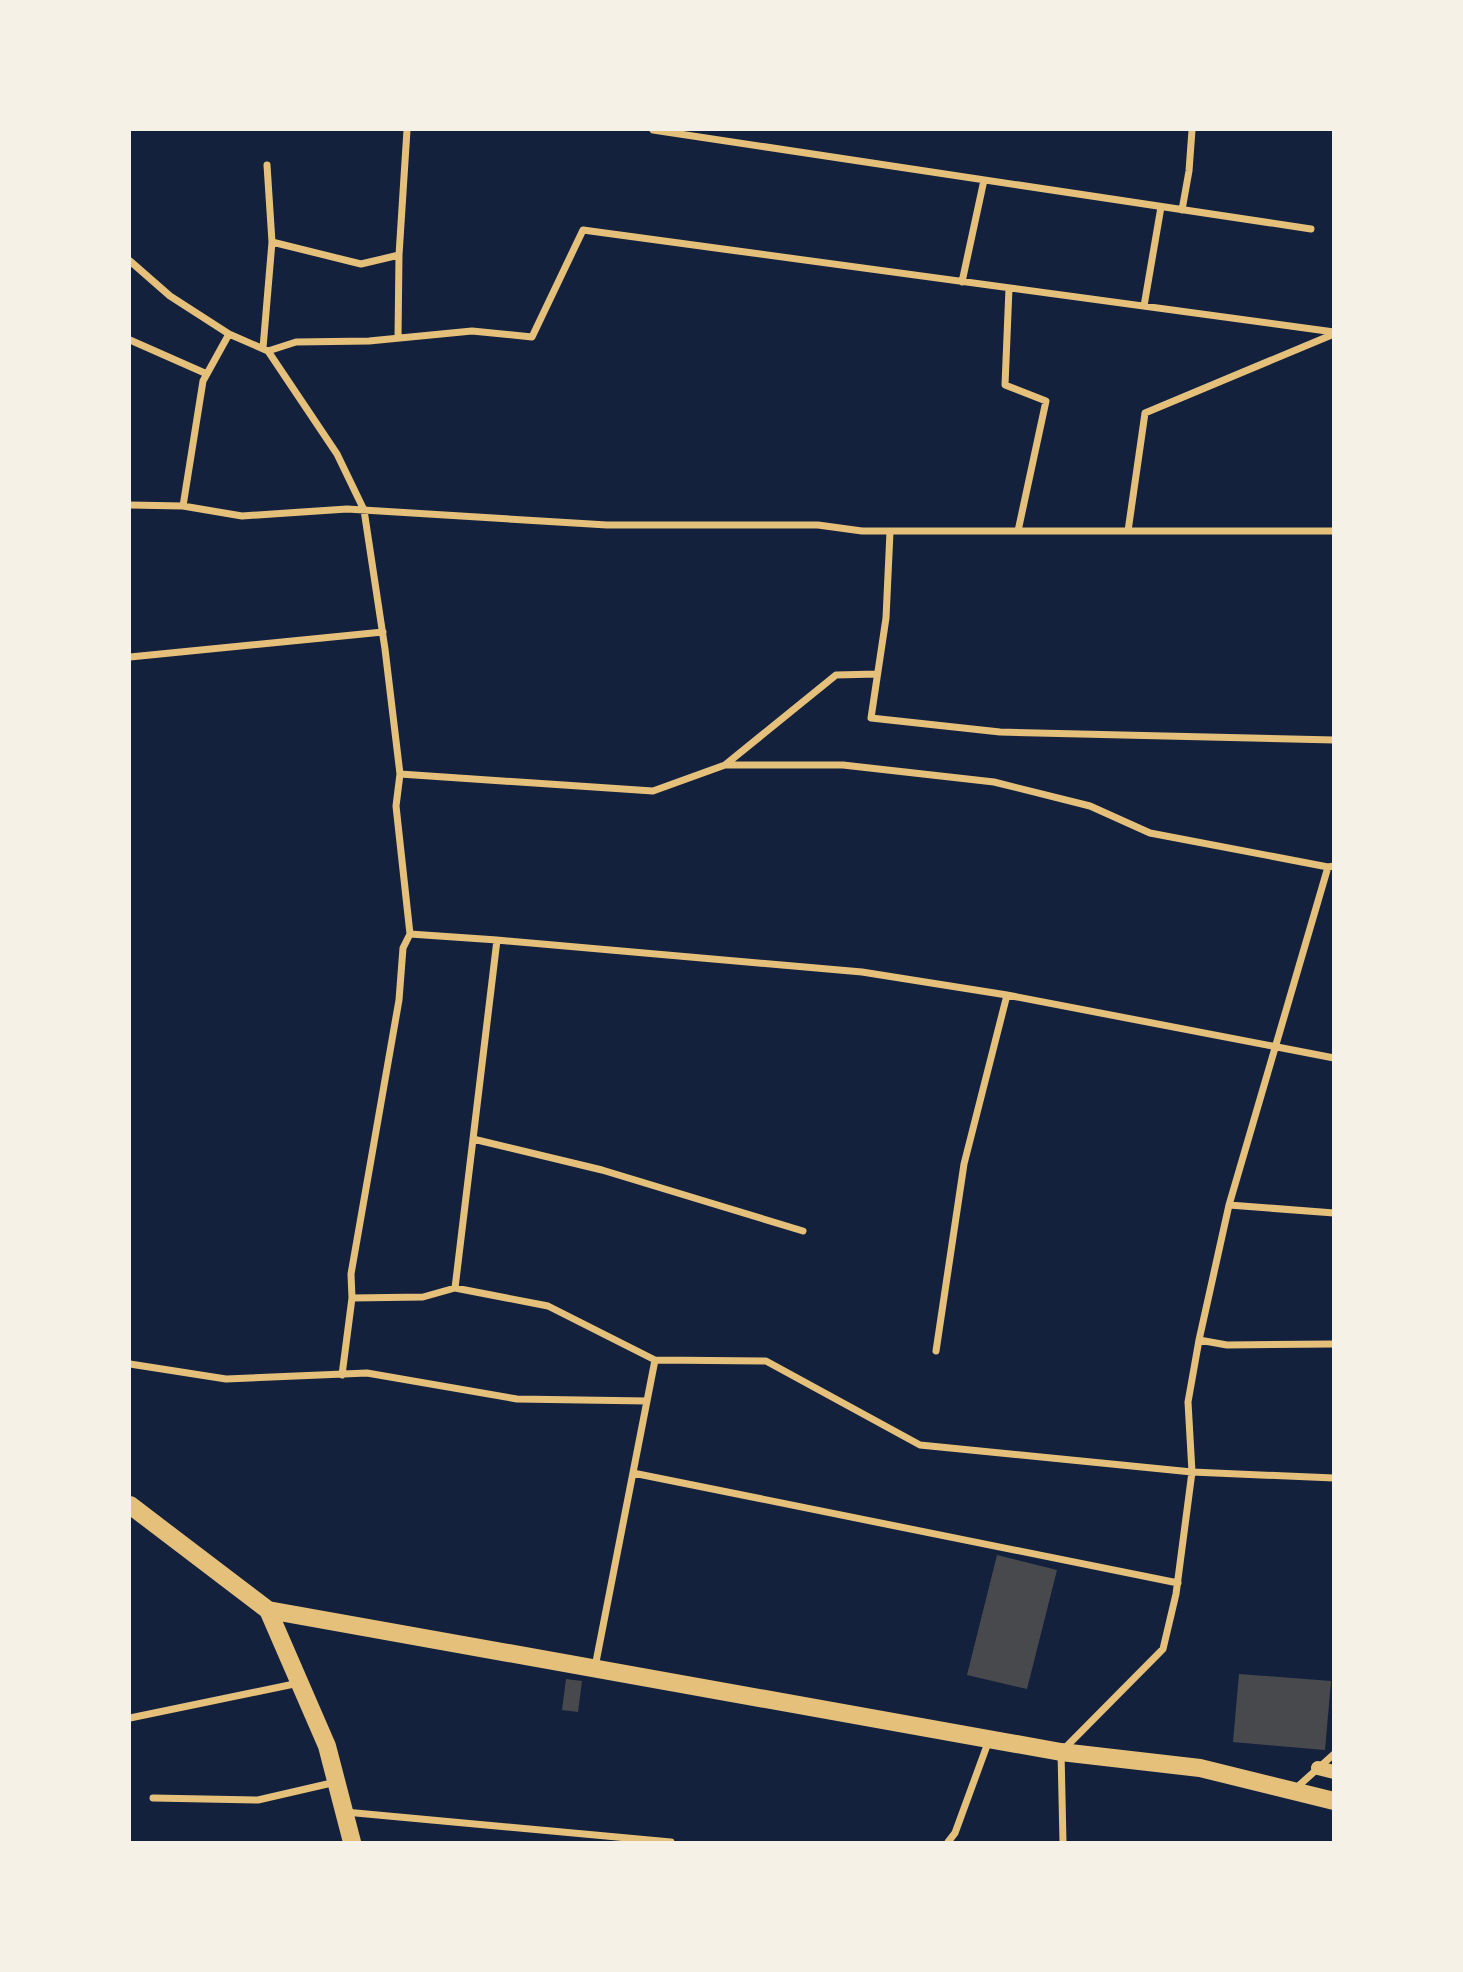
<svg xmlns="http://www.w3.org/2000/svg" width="1463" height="1972" viewBox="0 0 1463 1972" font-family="Figtree,sans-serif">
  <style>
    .building { fill: #48494c }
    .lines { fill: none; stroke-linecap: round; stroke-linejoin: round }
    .minor { stroke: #e5c07b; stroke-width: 7 }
    .secondary { stroke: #e5c07b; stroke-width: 14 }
    .primary { stroke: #e5c07b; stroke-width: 18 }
  </style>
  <rect width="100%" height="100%" fill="#14213d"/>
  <path class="building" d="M997 1555 1057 1570 1027 1689 967 1675Z
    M1239 1674 1331 1681 1325 1750 1233 1742Z
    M566 1679 582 1681 578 1712 562 1710Z"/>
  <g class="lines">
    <path class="minor" d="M653 130 1311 229
      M267 165 272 242
      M1182 210 1189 171 1192 130
      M130 261 170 296 229 334 268 351 337 454 364 510 385 649 400 774 396 806 410 934 403 948 399 1000 351 1274 352 1298 342 1375
      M962 282 984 180
      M1009 288 1005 385 1046 401 1018 531
      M1144 306 1161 207
      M398 338 399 255
      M130 340 207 374
      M263 348 272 242 361 264 399 255 407 130
      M268 351 296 342 369 341 472 331 532 337 583 230 1334 332
      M130 505 183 506 242 516 347 509 607 525H818L862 531H1334
      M183 506 203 381 229 334
      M1128 531 1145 413 1334 334
      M890 532 886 618 871 718 1000 732 1334 740
      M130 657 383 632
      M725 765H843L994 782 1090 806 1150 833 1328 867 1334 866
      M400 774 653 791 725 765 836 675 877 674
      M410 934 497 940 862 972 1007 995 1334 1058
      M473 1139 497 940
      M1229 1205 1334 1213
      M455 1288 473 1139 602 1170 803 1231
      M352 1298 423 1297 455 1288 548 1306 655 1360 766 1361 920 1445 1192 1472 1334 1478
      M1199 1340 1227 1345 1334 1344
      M936 1351 964 1164 1007 995
      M130 1364 226 1379 367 1373 517 1399 647 1401
      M633 1473 1178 1583
      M595 1667 655 1360
      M130 1718 299 1683
      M1295 1789 1334 1754
      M153 1798 258 1800 336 1782
      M345 1812 671 1842
      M948 1842 955 1833 989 1740
      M1063 1842 1061 1752 1163 1649 1176 1594 1192 1472 1188 1402 1199 1340 1229 1205 1328 867"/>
    <path class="secondary" d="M1318 1768 1334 1772"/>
    <path class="primary" d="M130 1505 268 1610 327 1746 352 1842
      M268 1610 1061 1752 1200 1768 1334 1801"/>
  </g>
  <rect width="1463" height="1972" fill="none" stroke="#f6f1e7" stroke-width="262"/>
</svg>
